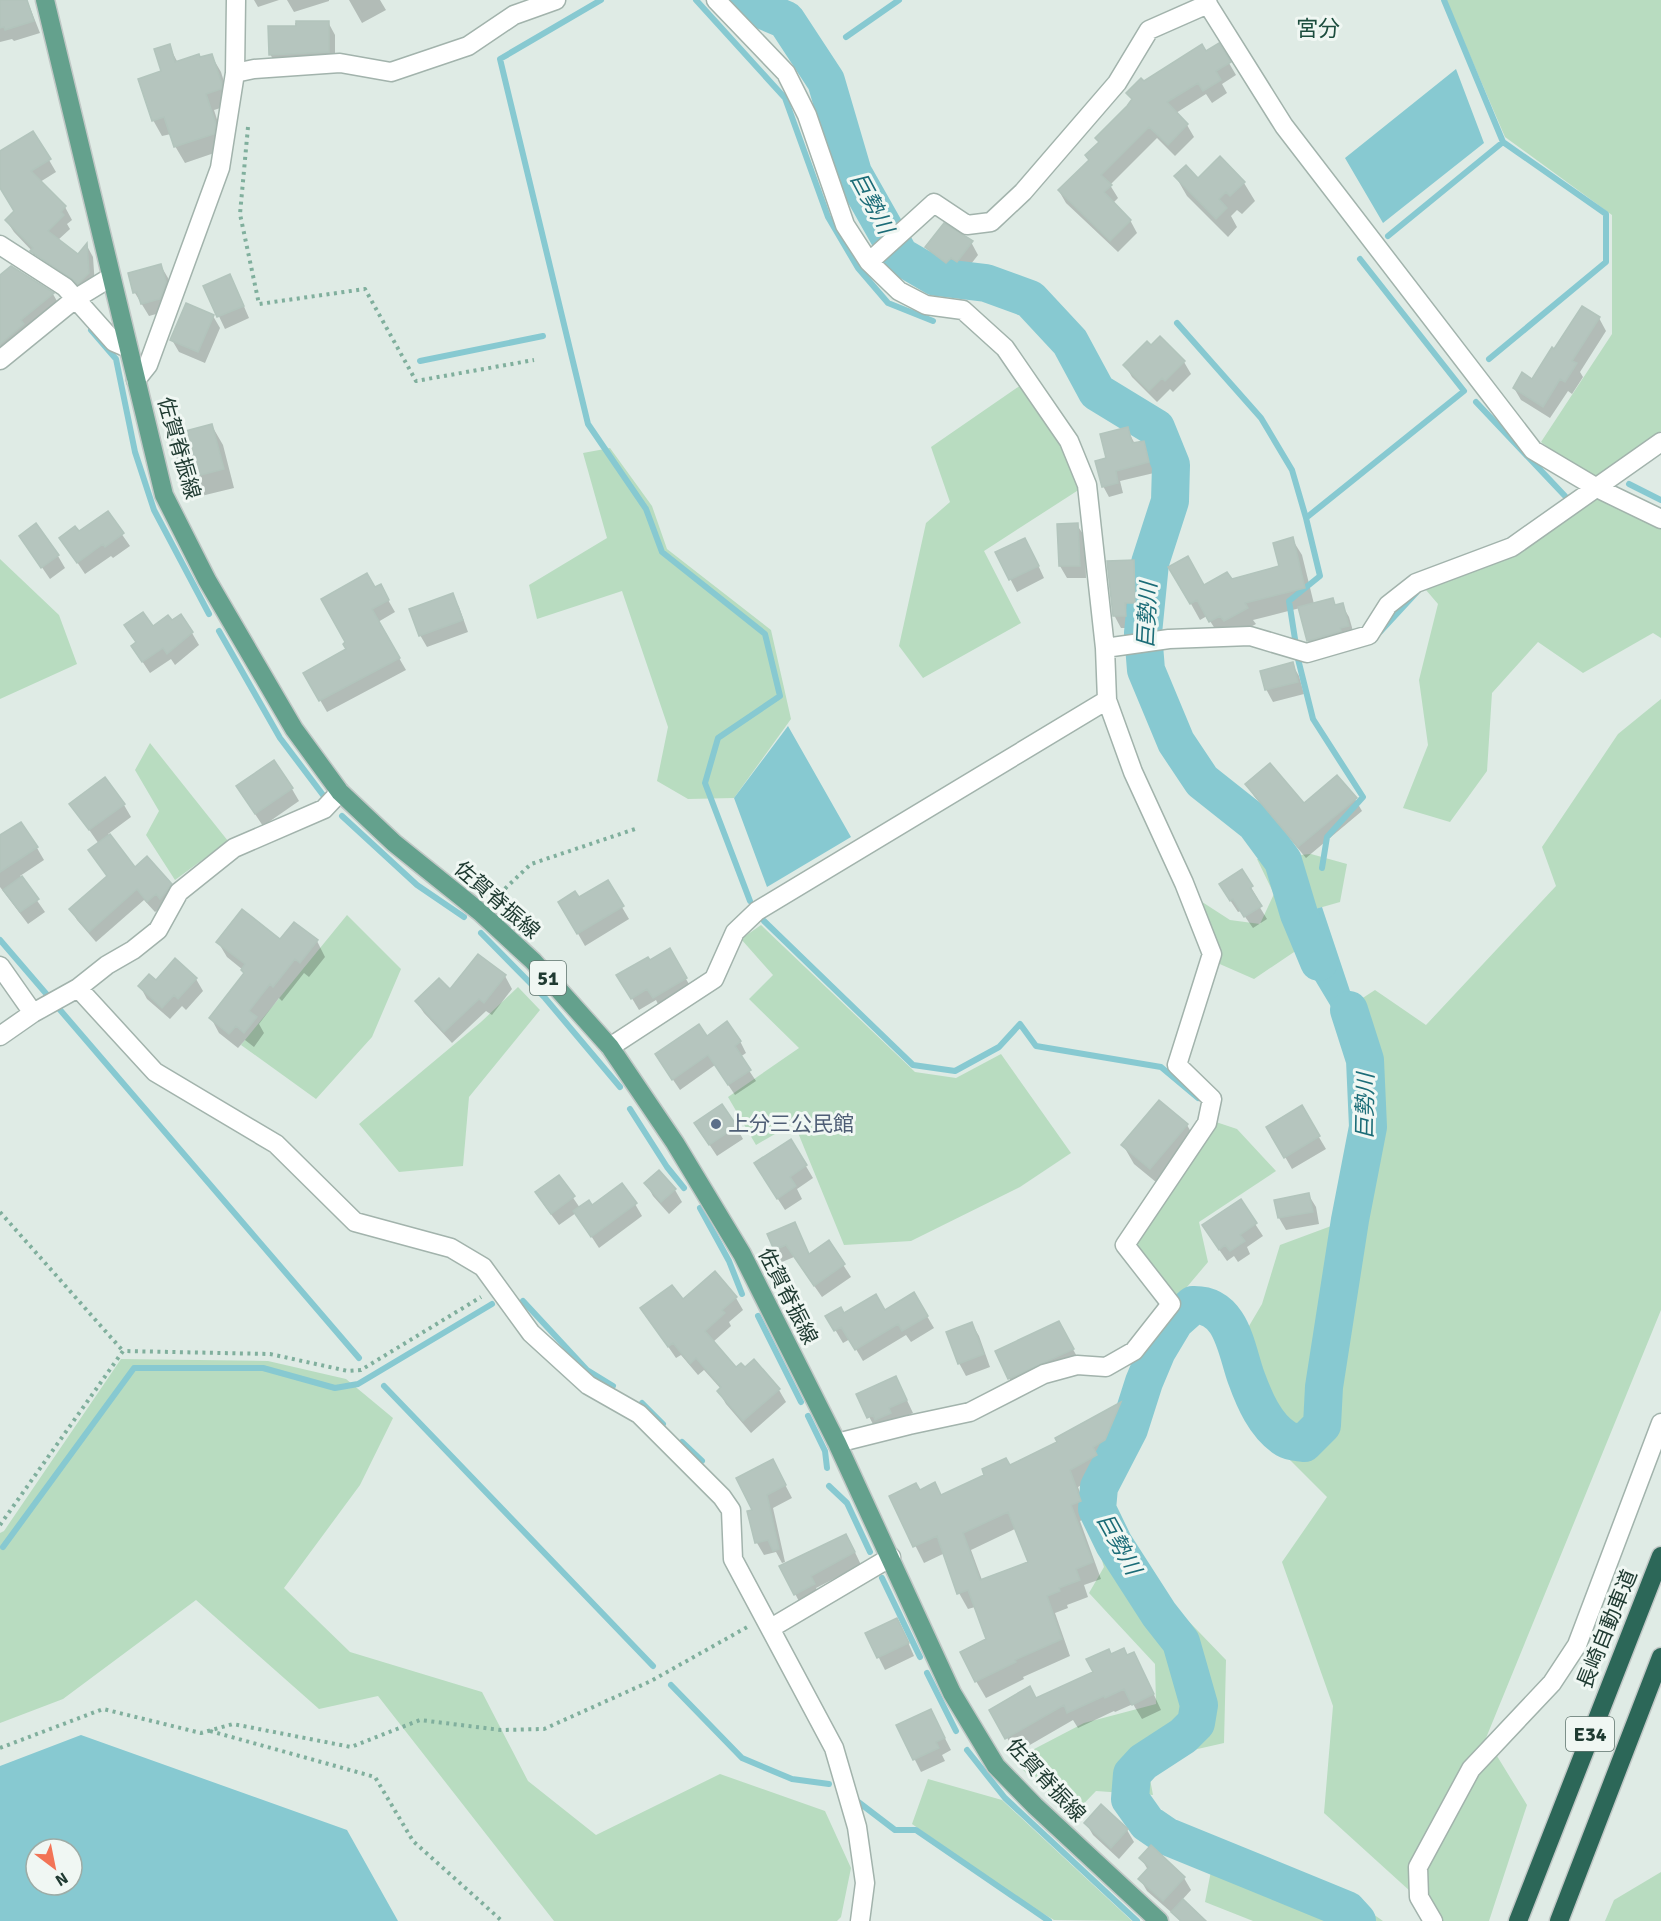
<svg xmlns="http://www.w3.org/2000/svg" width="1661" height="1921" viewBox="0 0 1661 1921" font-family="Signika,'Noto Sans JP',sans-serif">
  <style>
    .green { fill: #b8dcc0 }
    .water { fill: #87c9d1; fill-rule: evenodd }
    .shadow { fill: #0003; fill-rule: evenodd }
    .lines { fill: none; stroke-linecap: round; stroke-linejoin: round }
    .stream { stroke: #87c9d1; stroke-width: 6 }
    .river { stroke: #87c9d1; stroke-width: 38 }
    .building { fill: #b5c5be; stroke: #b2c4bc; stroke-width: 1.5; fill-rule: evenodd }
    .street-casing { stroke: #a2b3ac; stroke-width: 21 }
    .primary-casing { stroke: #c1c8c6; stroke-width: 21 }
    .highway-casing { stroke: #c1c8c6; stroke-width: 21 }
    .path { stroke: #80af9d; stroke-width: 4; stroke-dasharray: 3 4.5; stroke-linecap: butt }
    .street { stroke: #fff; stroke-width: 18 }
    .primary { stroke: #64a18d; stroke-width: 18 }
    .highway { stroke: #2c6758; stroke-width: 18 }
    .service-dot { fill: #5c6f8a; stroke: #f0f7f3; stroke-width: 2 }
    .labels { text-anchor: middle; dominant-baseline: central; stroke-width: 6; stroke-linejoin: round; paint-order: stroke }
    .shield { fill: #f0f7f3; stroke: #5e736c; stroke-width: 1.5 }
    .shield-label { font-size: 20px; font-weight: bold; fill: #203b32 }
    .street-label { font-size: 21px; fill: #203b32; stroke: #f0f7f3 }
    .service-label { font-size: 21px; fill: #4e5e75; stroke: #f0f7f3; text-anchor: start }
    .neighbourhood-label { font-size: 22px; fill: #1c4d3e; stroke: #f0f7f3 }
    .water-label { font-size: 22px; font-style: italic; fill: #1b6c77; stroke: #f0f7f3 }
  </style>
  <rect width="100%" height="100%" fill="#dfebe5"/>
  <path class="green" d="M1446 0H1661V431L1592 480 1541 442 1612 334V215L1505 137Z
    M1021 385 1062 446 1080 489 984 551 1021 623 923 678 899 646 926 523 950 502 931 447Z
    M610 448 652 506 667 549 771 630 791 719 734 798 688 799 657 781 668 727 622 591 537 619 529 585 607 538 583 453Z
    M1596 495 1661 526V638L1653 633 1583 673 1538 642 1492 693 1487 771 1450 822 1403 808 1428 745 1419 680 1438 604 1414 576 1514 536Z
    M0 559 59 615 77 664 0 699Z
    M1661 699V1310L1486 1738 1527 1805 1489 1921H1443L1324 1813 1333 1706 1282 1562 1327 1497 1255 1425 1226 1365 1262 1304 1280 1245 1342 1222 1360 1129 1357 1088 1365 1060 1363 1030 1355 1003 1375 990 1426 1025 1556 886 1542 847 1618 734Z
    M150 743 228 841 175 880 146 835 159 811 135 770Z
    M1311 854 1347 864 1340 902 1291 916 1297 950 1254 979 1206 958 1179 887 1230 920 1260 924 1274 894 1257 859Z
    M347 915 401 969 372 1037 316 1099 241 1045Z
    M761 925 915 1072 956 1078 1001 1054 1071 1153 1020 1187 911 1241 844 1245 794 1123 756 1145 728 1097 799 1048 749 999 773 975 741 939Z
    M518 987 540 1010 469 1097 463 1166 399 1172 359 1124 481 1022Z
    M1216 1122 1237 1129 1276 1171 1199 1222 1208 1262 1176 1300 1130 1242Z
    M121 1359 268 1361 346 1379 393 1418 360 1485 284 1588 350 1652 482 1692 528 1781 596 1835 720 1774 825 1811 851 1868 841 1917 837 1921H554L378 1696 319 1709 196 1600 63 1699 0 1723V1533L4 1531Z
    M1090 1521 1123 1526 1172 1604 1226 1660 1224 1743 1180 1753 1149 1774 1153 1795 1096 1791 1071 1817 1013 1760 1084 1723 1156 1704 1155 1664 1089 1593 1104 1567Z
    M928 1779 1002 1800 1132 1921 1054 1920 1025 1903 912 1824Z
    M1217 1840 1330 1884 1383 1921H1253L1205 1902Z
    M1661 1872V1921H1605L1614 1900Z"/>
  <path class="water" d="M1456 69 1484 143 1383 223 1345 158Z
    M788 726 851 837 767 887 734 798Z
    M1322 907 1363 1030 1365 1060 1348 1035 1297 950 1291 916Z
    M81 1735 347 1830 398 1921H0V1766ZM36 1849H72V1885H36Z"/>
  <path class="shadow" d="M0 0H27L40 33 14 41 12 39 0 42Z
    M254 0H279L258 7Z
    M287 0H329V1L294 12Z
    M349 0H380L386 10 362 23Z
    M328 22 335 35V64L277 66 270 54 296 27 295 23Z
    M169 46 178 63 211 55 221 72 230 101V105L214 110 224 141 223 150 185 163 175 146 171 134 162 136 153 120Z
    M1206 53 1229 63 1236 75 1222 84 1227 93 1212 103 1206 94 1176 113 1187 125 1194 137 1175 156 1157 138 1110 185 1118 198 1113 203 1130 220 1137 233 1118 252 1066 203 1059 191 1090 161 1100 143 1133 101 1128 93 1144 83Z
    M0 153 49 160 56 172 40 182 65 207 72 220 67 224 70 229 58 240 78 257 87 246 93 257 95 286 85 296 38 263 32 251 14 232 6 220 16 211 0 186ZM35 253 78 280 77 283 35 256Z
    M1176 177 1198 180 1244 183 1255 201 1242 214 1237 210 1231 216 1237 227 1228 237 1187 196Z
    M971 242 978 255 964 273 958 269 954 274 934 259 927 247Z
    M161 266 168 278 172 296 167 311 149 316 135 293 130 274Z
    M12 268 53 294 62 310 0 366V277Z
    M205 287 236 288 249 318 225 329Z
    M213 316 220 328 205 363 179 352 172 340Z
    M1599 318 1606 331 1580 372 1583 377 1572 394 1568 391 1550 418 1521 400 1514 388 1532 381Z
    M1151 347 1184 362 1191 374 1173 392 1170 389 1157 402 1132 377 1125 365Z
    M212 426 223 445 234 488 193 498 182 479Z
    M1127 429 1135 444 1143 442 1149 453 1154 473 1120 481 1123 493 1109 497 1103 486 1108 459Z
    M107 513 130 546 113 558 111 556 85 574 61 538 79 533Z
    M1077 525 1085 537 1086 578H1067L1060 566Z
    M21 537 58 556 65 568 50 579Z
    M1292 539 1302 555 1314 604 1332 600 1336 606 1342 605 1349 617 1355 638 1315 653 1308 641 1300 608 1253 620 1256 624 1234 636 1220 637 1207 616 1200 620 1171 568 1203 587 1231 581 1281 567Z
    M1032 552 1044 578 1017 592 997 553Z
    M1134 562 1141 574 1142 615H1132V628H1121L1114 615Z
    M380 586 395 612 378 622 406 670 327 712 305 674 348 650 374 589Z
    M452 595 459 607 468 632 427 647 420 635Z
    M152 628 192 633 199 645 175 665 171 659 150 673 140 658 137 643Z
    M1292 664 1299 676 1304 694 1273 702 1266 689Z
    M1247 784 1304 805 1355 799 1362 811 1306 858 1254 796Z
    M292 789 299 801 263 826 245 799Z
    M71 804 124 805 131 817 108 834 135 869 170 884 177 896 155 912 144 900 96 942 77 920 71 909 108 877 99 844Z
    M0 837 37 848 44 860 20 876 45 912 28 924 0 887Z
    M1242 872 1258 899 1256 901 1267 919 1253 928 1241 911 1238 912 1228 897Z
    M607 882 629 919 585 946 560 902 578 899Z
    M281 941H317L325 957 309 977 304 973 282 1001 279 998 259 1024 264 1033 254 1047 245 1040 238 1048 219 1033 211 1018 245 974 243 970 227 957 218 942Z
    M669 950 693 991 661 1010 656 1000 639 1010 618 975 649 962Z
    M505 976 512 989 492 1015 486 1011 452 1043 424 1013 416 1001Z
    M196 979 203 991 186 1010 182 1006 170 1019 147 999 140 986 156 982Z
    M707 1038 740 1041 746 1053 740 1057 756 1081 735 1095 715 1065 680 1090 663 1065Z
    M1301 1107 1326 1149 1292 1169 1268 1127Z
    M1187 1125 1198 1144 1162 1187 1134 1164 1123 1145Z
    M736 1127 743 1139 717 1156 703 1135Z
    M791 1141 813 1178 797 1189 802 1199 785 1210 763 1176Z
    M559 1177 580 1208 635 1204 642 1216 599 1248 576 1213 559 1225 544 1205 537 1193Z
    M646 1183 675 1190 682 1202 669 1214 653 1196Z
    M1308 1194 1316 1207 1319 1224 1286 1230 1279 1218Z
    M1240 1201 1263 1236 1247 1247 1250 1254 1238 1262 1234 1256 1227 1261 1211 1238Z
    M795 1224 810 1256 829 1243 851 1277 822 1297 794 1257 782 1262 775 1250Z
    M715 1274 736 1298 743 1310 729 1322 731 1326 713 1342 736 1369 779 1390 786 1402 751 1433 726 1404 719 1392 721 1389 704 1370 698 1375 681 1355 676 1358 642 1309 683 1302Z
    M914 1294 934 1328 911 1342 906 1335 863 1361 850 1339 843 1343 827 1316 885 1312Z
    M972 1324 979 1336 990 1367 966 1376 959 1363Z
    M1064 1333 1080 1362 1016 1390 1009 1378Z
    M896 1377 913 1413 876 1430 858 1395Z
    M1120 1404 1129 1420 1114 1457 1101 1464 1105 1472 1078 1487 1089 1517 1080 1521 1101 1579 1084 1585 1088 1597 1067 1605 1068 1608 1055 1613 1070 1656 1023 1677 1024 1679 986 1698 976 1681 988 1640 975 1607 968 1609 959 1593 945 1553 924 1563 891 1497 920 1492 942 1496 1059 1443ZM1017 1528 1030 1563 982 1580 971 1550Z
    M779 1473 792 1498 773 1508 785 1562 782 1563 776 1552 764 1555 757 1543 749 1512 754 1511Z
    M853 1548 861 1565 816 1588 821 1597 802 1607 781 1567Z
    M904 1633 914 1656 885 1670 867 1634Z
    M1111 1655 1142 1669 1161 1710 1142 1719 1133 1704 1115 1712 1114 1711 1078 1728 1073 1720 1016 1753 991 1710 1036 1700 1095 1673Z
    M931 1711 951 1750 942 1755 945 1761 921 1772 898 1726Z
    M1086 1823 1127 1830 1134 1842 1119 1859 1093 1835Z
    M1141 1858 1184 1878 1191 1890 1182 1900 1198 1915 1201 1921H1180L1172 1911 1171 1912 1147 1891 1140 1879 1148 1870Z"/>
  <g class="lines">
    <path class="stream" d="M601 0 500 59 588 424 646 509 662 552 765 634 780 696 718 738 705 783 750 901
      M696 0 785 98 828 217 858 268 888 303 933 321
      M1444 0 1503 142 1606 214V262L1489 359
      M846 37 899 0
      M1388 236 1503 142
      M1177 323 1261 418 1292 470 1306 518
      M91 330 116 359 135 452 154 510 209 614
      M420 361 543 336
      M1476 402 1565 496
      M1629 484 1661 500
      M219 631 280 738 323 795
      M1380 632 1416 593
      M1295 639 1289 601 1320 576 1306 518 1464 391 1360 259
      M1298 659 1313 719 1363 797 1327 837 1322 868
      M342 816 417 885 464 917
      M764 921 913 1065 955 1071 999 1047 1020 1024 1036 1046 1161 1067 1198 1098
      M481 933 545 998 620 1087
      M0 940 359 1358
      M630 1109 667 1167 684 1188
      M700 1208 729 1261 742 1294
      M523 1301 587 1370 613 1386
      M758 1316 801 1402
      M384 1386 653 1666
      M642 1403 663 1424
      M808 1416 825 1451 827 1468
      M682 1442 702 1461
      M829 1486 847 1503 870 1552
      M3 1547 134 1368H263L335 1388 358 1384 492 1304
      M882 1578 920 1657
      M927 1673 956 1731
      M671 1685 742 1758 792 1779 829 1784
      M967 1750 1005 1798 1137 1921
      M857 1801 895 1830H916L1049 1921"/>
    <path class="river" d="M748 0 753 6 786 20 826 81 853 173 900 256 936 277 986 283 1030 299 1070 342 1097 392 1156 428 1171 465 1170 501 1150 563 1143 633 1146 670 1176 742 1202 781 1255 823 1283 861 1299 914 1319 962
      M1349 1010 1365 1060 1368 1127 1350 1220 1324 1387 1322 1425 1304 1443C1298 1442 1291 1442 1286 1439 1265 1426 1254 1399 1246 1377 1236 1349 1232 1304 1193 1305L1175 1321 1157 1351 1144 1382 1129 1429 1099 1487 1097 1509 1114 1544 1159 1614 1181 1642 1199 1705 1196 1723 1183 1736 1143 1762 1132 1774 1130 1799 1147 1823 1166 1836 1347 1910 1357 1921"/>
  </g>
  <path class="building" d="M0 0H27L34 21 5 30 4 27 0 28Z
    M296 21H329V52L269 55 268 26H296Z
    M1219 43 1231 62 1216 71 1221 80 1203 91 1198 83 1167 102 1188 124 1168 145 1149 127 1101 175 1112 185 1104 192 1131 220 1110 241 1058 190 1089 160 1085 155 1099 142 1095 138 1127 106 1132 99 1126 93 1141 78 1144 81 1202 44 1206 51Z
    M170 44 175 62 199 54 200 57 212 54 222 84 221 89 206 94 216 124 214 134 174 147 164 117 152 121 138 79 161 71 154 49Z
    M33 131 51 159 31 171 66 206 61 212 64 215 48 231 78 254 87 243 89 273 78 284 71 278 30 251 33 248 5 220 14 211 0 188V151Z
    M1220 156 1245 182 1230 196 1226 192 1219 199 1227 208 1216 219 1174 176 1186 165 1198 178Z
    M944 223 973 241 957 262 951 258 946 263 925 247Z
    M161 264 166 282 160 299 141 304 137 292 133 293 128 273Z
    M11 266 54 293 21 320 24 324 0 344V275Z
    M230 274 244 306 217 317 203 286Z
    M186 303 214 315 198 352 170 340Z
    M1582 306 1600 317 1572 361 1577 363 1565 382 1560 379 1543 407 1513 388 1522 372 1532 379 1552 347 1554 349Z
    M1160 336 1185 361 1165 381 1162 378 1149 391 1123 365 1147 341 1151 345Z
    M212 424 224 469 181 480 170 435Z
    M1128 427 1132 443 1144 441 1149 462 1116 471 1118 483 1102 487 1095 461 1106 458 1100 434Z
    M108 511 124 533 105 547 103 544 77 563 59 538 75 526 79 531Z
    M36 523 59 555 41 568 19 536Z
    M1078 523 1080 566H1059L1057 524Z
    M1293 537 1305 588 1245 603 1248 608 1224 621 1220 616 1209 622 1197 600 1190 604 1168 567 1188 556 1204 585 1227 572 1232 579 1279 566 1273 543Z
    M1025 538 1039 566 1009 580 995 552Z
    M1134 560 1135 603H1125L1126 616H1113L1107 561Z
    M367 573 375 587 381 584 389 600 372 609 400 658 319 701 303 673 346 649 343 644 345 642 321 599Z
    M453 593 463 620 419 636 409 609Z
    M1333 598 1335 605 1343 603 1349 626 1340 628 1341 631 1307 641 1298 607Z
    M143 612 153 626 168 615 172 620 181 614 193 632 167 654 163 648 142 662 131 646 136 642 124 625Z
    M1293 662 1298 682 1265 690 1260 671Z
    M274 760 293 788 255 814 236 786Z
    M1270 763 1304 803 1337 775 1357 798 1298 847 1245 784Z
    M105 777 125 804 89 830 69 804Z
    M21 822 38 847 0 872V835Z
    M110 834 135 867 147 856 172 884 160 899 156 894 147 902 137 889 89 932 69 909 107 876 88 850Z
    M1242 869 1253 886 1250 888 1262 906 1244 917 1233 899 1230 901 1219 884Z
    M22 876 39 899 20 912 3 890Z
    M608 880 624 906 577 934 558 902 575 891 579 897Z
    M242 909 280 939 294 922 318 940 300 963 295 959 273 987 270 984 249 1011 257 1017 244 1033 236 1026 229 1034 209 1018 244 973 241 970 245 964 216 942Z
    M670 948 687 978 653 998 647 989 631 999 616 975 648 957 650 960Z
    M478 954 506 975 484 1003 479 999 444 1032 415 1001 439 978 450 989Z
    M175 958 197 978 178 999 174 995 162 1008 138 986 149 974 156 980Z
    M727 1021 741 1041 735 1046 751 1070 728 1085 708 1055 672 1080 655 1054 699 1024 707 1036Z
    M1159 1100 1188 1124 1150 1169 1121 1145Z
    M722 1104 737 1126 709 1145 694 1123Z
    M1302 1105 1320 1136 1284 1158 1266 1127Z
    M791 1139 807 1165 790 1177 796 1186 777 1199 754 1163Z
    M659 1170 676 1189 661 1202 644 1183Z
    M559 1175 575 1196 551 1214 535 1192Z
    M622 1183 637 1203 591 1237 573 1211 589 1200 592 1205Z
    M1309 1193 1313 1212 1278 1218 1274 1200Z
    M1241 1199 1257 1223 1240 1235 1245 1241 1230 1251 1225 1245 1219 1250 1202 1225Z
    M795 1222 809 1254 829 1240 845 1264 814 1286 786 1245 774 1250 767 1234Z
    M715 1271 737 1297 722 1310 725 1313 705 1331 736 1367 741 1363 745 1367 754 1359 780 1389 743 1421 717 1391 721 1387 696 1358 690 1364 673 1343 668 1347 640 1308 672 1285 683 1299Z
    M914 1292 928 1316 902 1331 898 1324 855 1350 841 1327 834 1331 825 1316 841 1307 844 1313 876 1294 885 1310Z
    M1059 1321 1074 1349 1008 1379 995 1351Z
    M972 1322 984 1354 958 1364 946 1332Z
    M896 1376 907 1400 889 1408 891 1413 875 1420 873 1415 867 1418 856 1394Z
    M1121 1402 1105 1440 1093 1447 1097 1455 1070 1470 1081 1501 1071 1505 1093 1562 1076 1569 1080 1580 1059 1588 1060 1591 1047 1596 1062 1639 1015 1660 1016 1662 975 1682 960 1652 986 1639 968 1590 957 1594 937 1536 913 1547 889 1496 916 1483 920 1490 935 1482 941 1495 984 1475 982 1469 1006 1458 1010 1465 1057 1442 1055 1438ZM1008 1512 1028 1562 980 1580 963 1533Z
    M773 1459 786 1485 767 1495 779 1549 773 1551 768 1540 755 1543 747 1511 752 1510 736 1478Z
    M846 1534 855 1552 811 1576 815 1584 794 1595 779 1566Z
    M897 1618 909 1643 877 1658 865 1633Z
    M1124 1648 1127 1655 1134 1652 1154 1694 1132 1705 1124 1689 1105 1698 1104 1696 1067 1713 1064 1705 1005 1739 989 1710 1030 1686 1036 1698 1093 1672 1086 1659 1109 1649 1111 1654Z
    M931 1709 945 1738 936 1742 939 1748 913 1760 896 1725Z
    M1101 1804 1128 1829 1111 1848 1084 1823Z
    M1151 1845 1185 1877 1163 1901 1138 1879 1149 1867 1139 1858Z
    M1183 1899 1206 1921H1181L1171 1912Z"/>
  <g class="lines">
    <defs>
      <path id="street" d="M716 0 786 73 807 115 845 225 869 262 899 291 926 305 963 310 1005 348 1069 441 1087 485 1105 648 1107 700 1133 772 1184 883 1212 954 1177 1065 1212 1099 1207 1123 1125 1245 1171 1304 1134 1351 1106 1367 1077 1365 1044 1374 970 1412 909 1425 837 1443
        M1205 0 1284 126 1533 450 1597 488 1661 519
        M235 73 254 69 340 63 391 72 468 46 514 15 556 0
        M0 245 65 287 114 342 128 348
        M869 262 934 203 967 225 991 222 1023 192 1117 83 1149 30 1208 4
        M0 360 75 299 111 277
        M136 380 148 365 220 168 235 73 236 0
        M1105 648 1169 639 1250 636 1307 653 1369 635 1388 605 1416 583 1512 547 1661 442
        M0 966 33 1013
        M78 988 155 1072 276 1144 355 1222 451 1248 483 1267 531 1333 588 1385 639 1414 722 1497 731 1510 733 1559 834 1748 857 1827 865 1883 860 1921
        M0 1036 33 1013 78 988 107 965 133 950 158 930 179 892 234 848 324 809 340 792
        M610 1047 714 979 735 932 757 911 1107 700
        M771 1628 891 1557
        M1433 1921 1419 1897 1418 1867 1471 1769 1552 1683 1577 1645 1661 1423"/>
      <path id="primary" d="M45 0 164 495 207 580 294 729 340 792 394 843 480 912 533 961 610 1047 675 1143 742 1254 837 1443 952 1693 996 1766 1035 1806 1159 1921"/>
      <path id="highway" d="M1518 1921 1661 1556
        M1559 1921 1661 1657"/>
    </defs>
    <use href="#street" class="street-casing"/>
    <use href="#primary" class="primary-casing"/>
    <use href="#highway" class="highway-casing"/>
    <path class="path" d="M248 127 240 214 259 304 365 289 416 381 534 360
      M494 899 531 864 638 828
      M0 1212 123 1351
      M0 1525 123 1351 270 1354 348 1371 361 1370 481 1297
      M210 1731 375 1777 413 1841 502 1921
      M0 1748 103 1709 201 1733 233 1724 351 1747 420 1720 501 1730 544 1729 651 1681 749 1626"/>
    <use href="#street" class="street"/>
    <use href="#primary" class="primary"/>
    <use href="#highway" class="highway"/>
  </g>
  <circle class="service-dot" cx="716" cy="1124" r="6"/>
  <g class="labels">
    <g class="shield">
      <rect x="530" y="961" width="36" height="34" rx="4.5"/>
      <rect x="1566" y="1717" width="48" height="34" rx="4.5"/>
    </g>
    <g class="shield-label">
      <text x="548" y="978">51</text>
      <text x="1590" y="1734">E34</text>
    </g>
    <g class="street-label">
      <text transform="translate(179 448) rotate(74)">佐賀脊振線</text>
      <text transform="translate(497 900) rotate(41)">佐賀脊振線</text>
      <text transform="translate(788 1296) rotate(63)">佐賀脊振線</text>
      <text transform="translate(1607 1629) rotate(-68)">長崎自動車道</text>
      <text transform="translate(1046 1780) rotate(47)">佐賀脊振線</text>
    </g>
    <g class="service-label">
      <text x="728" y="1124">上分三公民館</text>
    </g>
    <g class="neighbourhood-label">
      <text x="1318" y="28">宮分</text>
    </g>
    <g class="water-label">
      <text transform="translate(872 203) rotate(62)">巨勢川</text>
      <text transform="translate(1147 615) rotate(-87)">巨勢川</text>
      <text transform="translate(1365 1106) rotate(-89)">巨勢川</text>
      <text transform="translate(1119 1544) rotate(61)">巨勢川</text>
    </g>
  </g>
  <g transform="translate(54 1867) rotate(148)"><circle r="28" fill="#f0f7f3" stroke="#9daca6" stroke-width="1.5"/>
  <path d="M0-4.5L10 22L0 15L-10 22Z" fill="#f27456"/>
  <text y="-9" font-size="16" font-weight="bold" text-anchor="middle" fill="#203b32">N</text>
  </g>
</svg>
